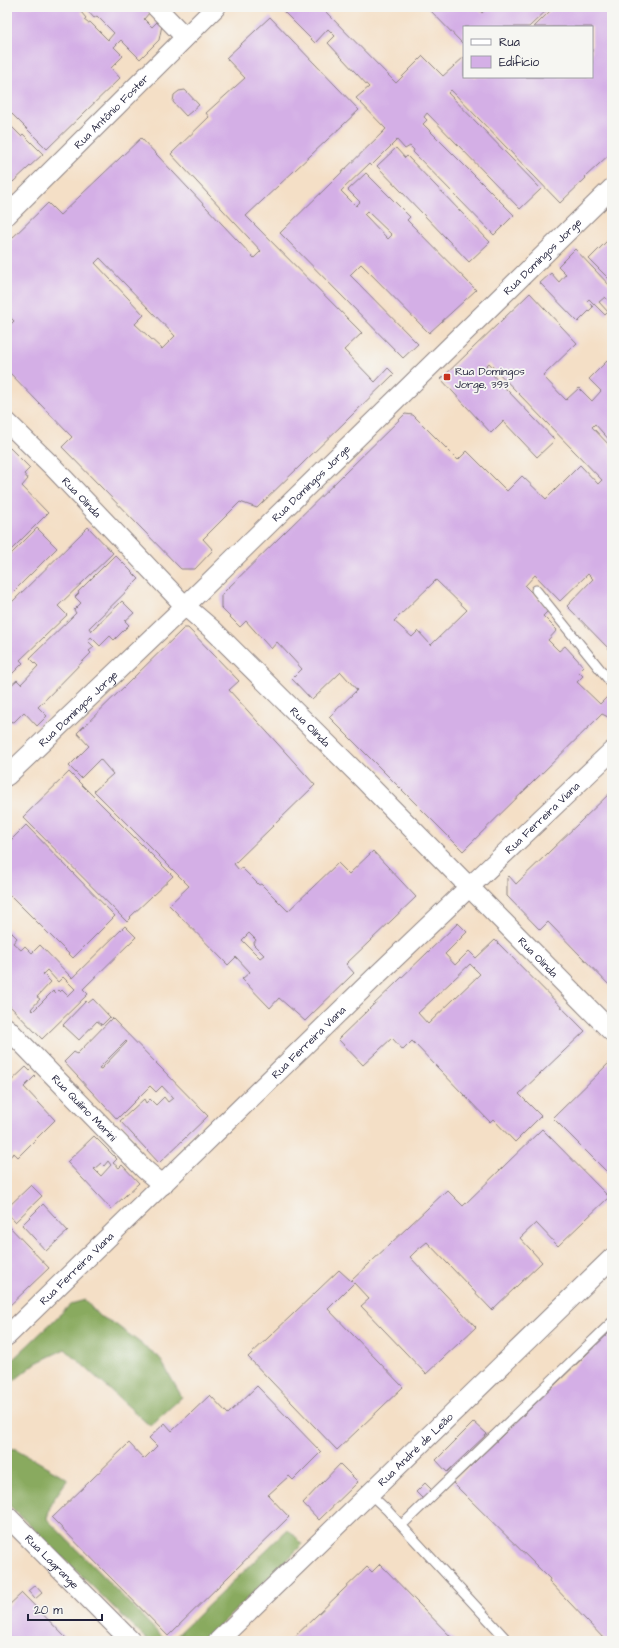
<svg xmlns="http://www.w3.org/2000/svg" width="619" height="1648" viewBox="0 0 619 1648" font-family="'Architects Daughter',sans-serif">
  <style>
    .forest { fill: #89aa5e; stroke: #56664c }
    .building { fill: #d4afe6; fill-rule: evenodd }
    .lines { fill: none; stroke-linecap: round; stroke-linejoin: round }
    .lane-casing { stroke: #8b8080; stroke-width: 11 }
    .street-casing { stroke: #8b8080; stroke-width: 21 }
    .lane { stroke: #fff; stroke-width: 9 }
    .street { stroke: #fff; stroke-width: 19 }
    .poi-dot { fill: #c8321e; stroke: #f6f6f2; stroke-width: 1.5 }
    .labels { text-anchor: middle; dominant-baseline: central; stroke-width: 3.5; stroke-linejoin: round; paint-order: stroke }
    .street-label { font-size: 11px; fill: #22223b; stroke: #f6f6f2 }
    .poi-label { font-size: 11px; fill: #22223b; stroke: #f6f6f2; text-anchor: start }
  </style>
  <rect width="100%" height="100%" fill="#f6f6f2"/>
  <filter id="ink" filterUnits="userSpaceOnUse"><feTurbulence type="fractalNoise" baseFrequency=".025" numOctaves="2"/><feDisplacementMap in="SourceGraphic" scale="8" xChannelSelector="R" yChannelSelector="G"/><feConvolveMatrix kernelMatrix="1 2 1 2 8 2 1 2 1" color-interpolation-filters="sRGB"/></filter>
  <filter id="wash" filterUnits="userSpaceOnUse"><feTurbulence type="fractalNoise" baseFrequency=".012" numOctaves="4" result="noise"/><feDisplacementMap in="SourceGraphic" scale="16" xChannelSelector="R" yChannelSelector="G"/><feGaussianBlur stdDeviation="0.9" result="paint"/><feColorMatrix in="noise" values="0 0 0 0 0 0 0 0 0 0 0 0 0 0 0 0 0 1.4 0 .05"/><feComposite in="paint" operator="in"/></filter>
  <g filter="url(#wash)">
    <rect width="100%" height="100%" fill="#f4dfc6"/>
    <path class="forest" d="M85 1300 98 1315 115 1324 159 1357 182 1397 150 1426 65 1349 36 1363 11 1383 7 1375V1365L71 1304Z
      M7 1448 16 1449 68 1479 51 1503 47 1519 166 1641H148L7 1503Z
      M288 1529 303 1544 204 1641H171Z"/>
    <g id="blocks">
      <path class="building" d="M7 7H145L150 12 144 19 152 27 158 21 162 25 159 40 140 59 121 40 114 47 123 56 111 68 120 78 47 149 7 109ZM85 8 94 18 97 16 114 33 108 40 90 22 88 23 84 20 86 18 81 12Z
        M282 7H321L396 83 423 56 443 76 464 57V77H592V27H534L554 7H612V152L585 177 586 178 560 203 451 90 448 93 541 189 520 209 427 113 424 117 427 120 423 124 514 215 494 235 413 152 414 150 410 146 405 149 397 140 371 166 369 164 341 191 356 206 360 202 348 190 366 173 410 217 407 220 476 290 429 333 361 264 350 275 418 344 403 358 280 233 386 129 356 98 369 87 328 43 335 36 328 29 315 43 282 10 284 9ZM367 211 392 235 388 239 364 214Z
        M427 7H482L479 9 482 13 488 7H550L529 27H464V41L462 43Z
        M270 17 359 110 246 216 362 333 344 350 375 382 388 368 394 374 257 508 240 502 203 539 213 550 195 569H181L62 447 72 437 7 370V328L14 321 7 314V243L48 203 60 215 141 138 254 258 261 251 171 154 209 117 206 113 245 78 226 58ZM100 258 175 336 162 349 135 324 144 315 95 263Z
        M185 90 199 105 186 116 173 102 174 95 179 91Z
        M7 122 21 136 23 134 43 154 13 182 11 180 7 184Z
        M396 148 405 158 407 156 490 242 469 262 377 166Z
        M612 236V282L589 259Z
        M575 249 612 288V304L605 297 599 302 608 312 605 315 589 299 587 301 593 307 578 322 540 283 551 273 559 282 566 274 558 266Z
        M530 293 577 343 543 376 566 400 579 388 592 401 601 391 589 379 612 356V443L595 424 592 427 612 448V652L567 606 593 579 588 574 560 601 535 575 525 586 549 610 543 616 557 630 548 640 559 651 565 646 584 667 579 672 583 676 577 682 600 704 612 692V719L602 714 463 851 329 717 357 690 341 672 312 700 292 679 302 669 277 642 271 649 246 621 240 627 221 608V595L405 414 413 415 458 460 467 451 507 491 522 476 546 499 580 465 598 484 602 480 489 363 485 367 555 440 537 457 503 421 491 433 441 379ZM436 580 467 610 431 645 418 631 412 637 394 621Z
        M10 448 30 468 24 474 28 479 22 486 48 513 7 554V451Z
        M88 527 113 553 58 606 67 615 20 660 23 663 7 679V607Z
        M37 528 57 548 7 598V558Z
        M115 555 139 579 89 628 91 631 122 601 134 613 125 621 129 625 114 640 110 636 100 646 91 637 88 641 94 647 89 651 91 653 38 707 47 716 37 726 24 712 14 722 7 721V689L17 680 21 684 38 666 30 658 76 613 74 610 81 603 75 597 79 593 78 592Z
        M184 628H188L239 681 229 690 315 785 234 864 239 870 242 868 259 885 261 884 288 911 338 863 349 874 373 851 416 897 346 964 354 973 305 1021 279 998 270 1008 242 979 250 972 236 957 228 965 169 905 189 886 94 791 113 774 100 759 81 778 69 766 89 746 77 733ZM249 933 256 940 253 944 264 955 260 958 242 940Z
        M69 772 173 876 130 917 131 918 127 922 23 817Z
        M612 791V988L548 922 540 930 507 896V878L509 876 516 884Z
        M26 825 115 916 73 958 7 892V844Z
        M458 923 467 932 445 954 455 965 469 951 476 958 495 940 585 1031 519 1094 541 1116 515 1142 493 1119 490 1122 412 1041 403 1050 392 1038 363 1065 338 1039ZM470 964 480 974 428 1024 418 1013Z
        M125 926 136 937 83 989 88 994 42 1039 7 1003V991L9 990 7 987V928L17 938 13 943 21 950 25 946 32 953 40 945 72 978ZM47 970 58 982 63 977 75 989 68 996 62 990 60 992 58 990 55 993 53 991 33 1011 31 1009 40 999 37 997 51 982 43 974Z
        M93 999 110 1017 102 1025 97 1021 79 1040 63 1025 86 1001 88 1003Z
        M112 1018 208 1116 159 1163 120 1121 144 1099 146 1103 150 1099 156 1105 164 1097 168 1102 173 1098 162 1086 156 1092 150 1086 117 1119 64 1062 74 1052 77 1054ZM126 1041 127 1042 101 1069 99 1068Z
        M612 1060V1177L553 1118Z
        M26 1067 35 1076 24 1087 55 1120 18 1157 14 1153 7 1159V1085Z
        M542 1129 609 1197 558 1246 536 1223 520 1238 542 1262 492 1310 427 1242 416 1251 410 1257 476 1327 426 1374 361 1306 369 1299 354 1283 328 1309 403 1387 337 1450 248 1357 339 1270 351 1281 447 1190 463 1206Z
        M94 1136 117 1159 113 1163 119 1168 122 1165 139 1183 111 1209 67 1162ZM108 1161 111 1165 101 1176 94 1169 101 1163 104 1166Z
        M31 1185 42 1196 15 1222 7 1213V1208Z
        M43 1204 68 1231 46 1251 22 1225Z
        M7 1224 49 1268 7 1308Z
        M612 1330V1641H606L549 1581 550 1579 453 1483Z
        M257 1386 321 1452 293 1480 289 1476 268 1495 289 1517 168 1636 52 1518 129 1443 144 1459 157 1446 149 1438 165 1423 172 1431 210 1395 228 1414Z
        M474 1422 487 1434 447 1472 436 1460Z
        M340 1464 358 1482 319 1520 303 1503Z
        M425 1483 434 1492 425 1501 416 1492Z
        M380 1564 455 1641H290L367 1567 372 1572Z
        M35 1585 42 1593 35 1599 28 1591Z
        M22 1593 69 1641H7V1607Z"/>
    </g>
  </g>
  <g filter="url(#ink)">
    <use href="#blocks" fill-opacity="0" stroke="#8b8080" stroke-width="1"/>
    <g class="lines">
      <defs>
        <path id="lane" d="M536 590 612 684
          M370 1494 387 1510 508 1641
          M402 1525 612 1322"/>
        <g id="street">
          <path d="M156 7 185 37"/>
          <path id="s1" d="M7 215 216 7"/>
          <path id="s2" d="M7 422 53 467 185 606 213 630 362 778 612 1032"/>
          <path id="s3" d="M7 776 185 606 612 188"/>
          <path id="s4" d="M7 1028 144 1169 163 1185"/>
          <path id="s5" d="M7 1336 375 977 612 751"/>
          <path id="s6" d="M7 1516 131 1641"/>
          <path id="s7" d="M218 1641 612 1258"/>
        </g>
      </defs>
      <use href="#lane" class="lane-casing"/>
      <use href="#street" class="street-casing"/>
      <use href="#lane" class="lane"/>
      <use href="#street" class="street"/>
    </g>
  </g>
  <rect class="poi-dot" x="443" y="373" width="8" height="8" rx="2"/>
  <g class="labels">
    <g class="street-label">
      <text stroke="none"><textPath href="#s1" startOffset="147">Rua Antônio Foster</textPath></text>
      <text stroke="none"><textPath href="#s3" startOffset="746">Rua Domingos Jorge</textPath></text>
      <text stroke="none"><textPath href="#s3" startOffset="422">Rua Domingos Jorge</textPath></text>
      <text stroke="none"><textPath href="#s2" startOffset="106">Rua Olinda</textPath></text>
      <text stroke="none"><textPath href="#s3" startOffset="98">Rua Domingos Jorge</textPath></text>
      <text stroke="none"><textPath href="#s2" startOffset="430">Rua Olinda</textPath></text>
      <text stroke="none"><textPath href="#s5" startOffset="745">Rua Ferreira Viana</textPath></text>
      <text stroke="none"><textPath href="#s2" startOffset="754">Rua Olinda</textPath></text>
      <text stroke="none"><textPath href="#s5" startOffset="421">Rua Ferreira Viana</textPath></text>
      <text stroke="none"><textPath href="#s4" startOffset="111">Rua Quilino Mariní</textPath></text>
      <text stroke="none"><textPath href="#s5" startOffset="97">Rua Ferreira Viana</textPath></text>
      <text stroke="none"><textPath href="#s7" startOffset="275">Rua André de Leão</textPath></text>
      <text stroke="none"><textPath href="#s6" startOffset="64">Rua Lagrange</textPath></text>
    </g>
    <g class="poi-label">
      <text x="455" y="371">Rua Domingos<tspan x="455" dy="13">Jorge, 393</tspan></text>
    </g>
  </g>
  <rect width="619" height="1648" fill="none" stroke="#f6f6f2" stroke-width="24"/>
  <rect x="463" y="26" width="130" height="52" fill="#f6f6f2" stroke="#a1a1a9"/>
  <rect x="471" y="39" width="20" height="6" fill="#ffffff" stroke="#a1a1a9"/>
  <text x="499" y="46" font-size="12" fill="#22223b">Rua</text>
  <rect x="471" y="56" width="20" height="12" fill="#d4afe6" stroke="#a1a1a9"/>
  <text x="499" y="66" font-size="12" fill="#22223b">Edifício</text>
  <path d="M28 1614v6h74v-6" fill="none" stroke="#22223b" stroke-width="2"/>
  <text x="34" y="1614" font-size="12" fill="#22223b" stroke="#f6f6f2" stroke-width="3" paint-order="stroke">20 m</text>
</svg>
